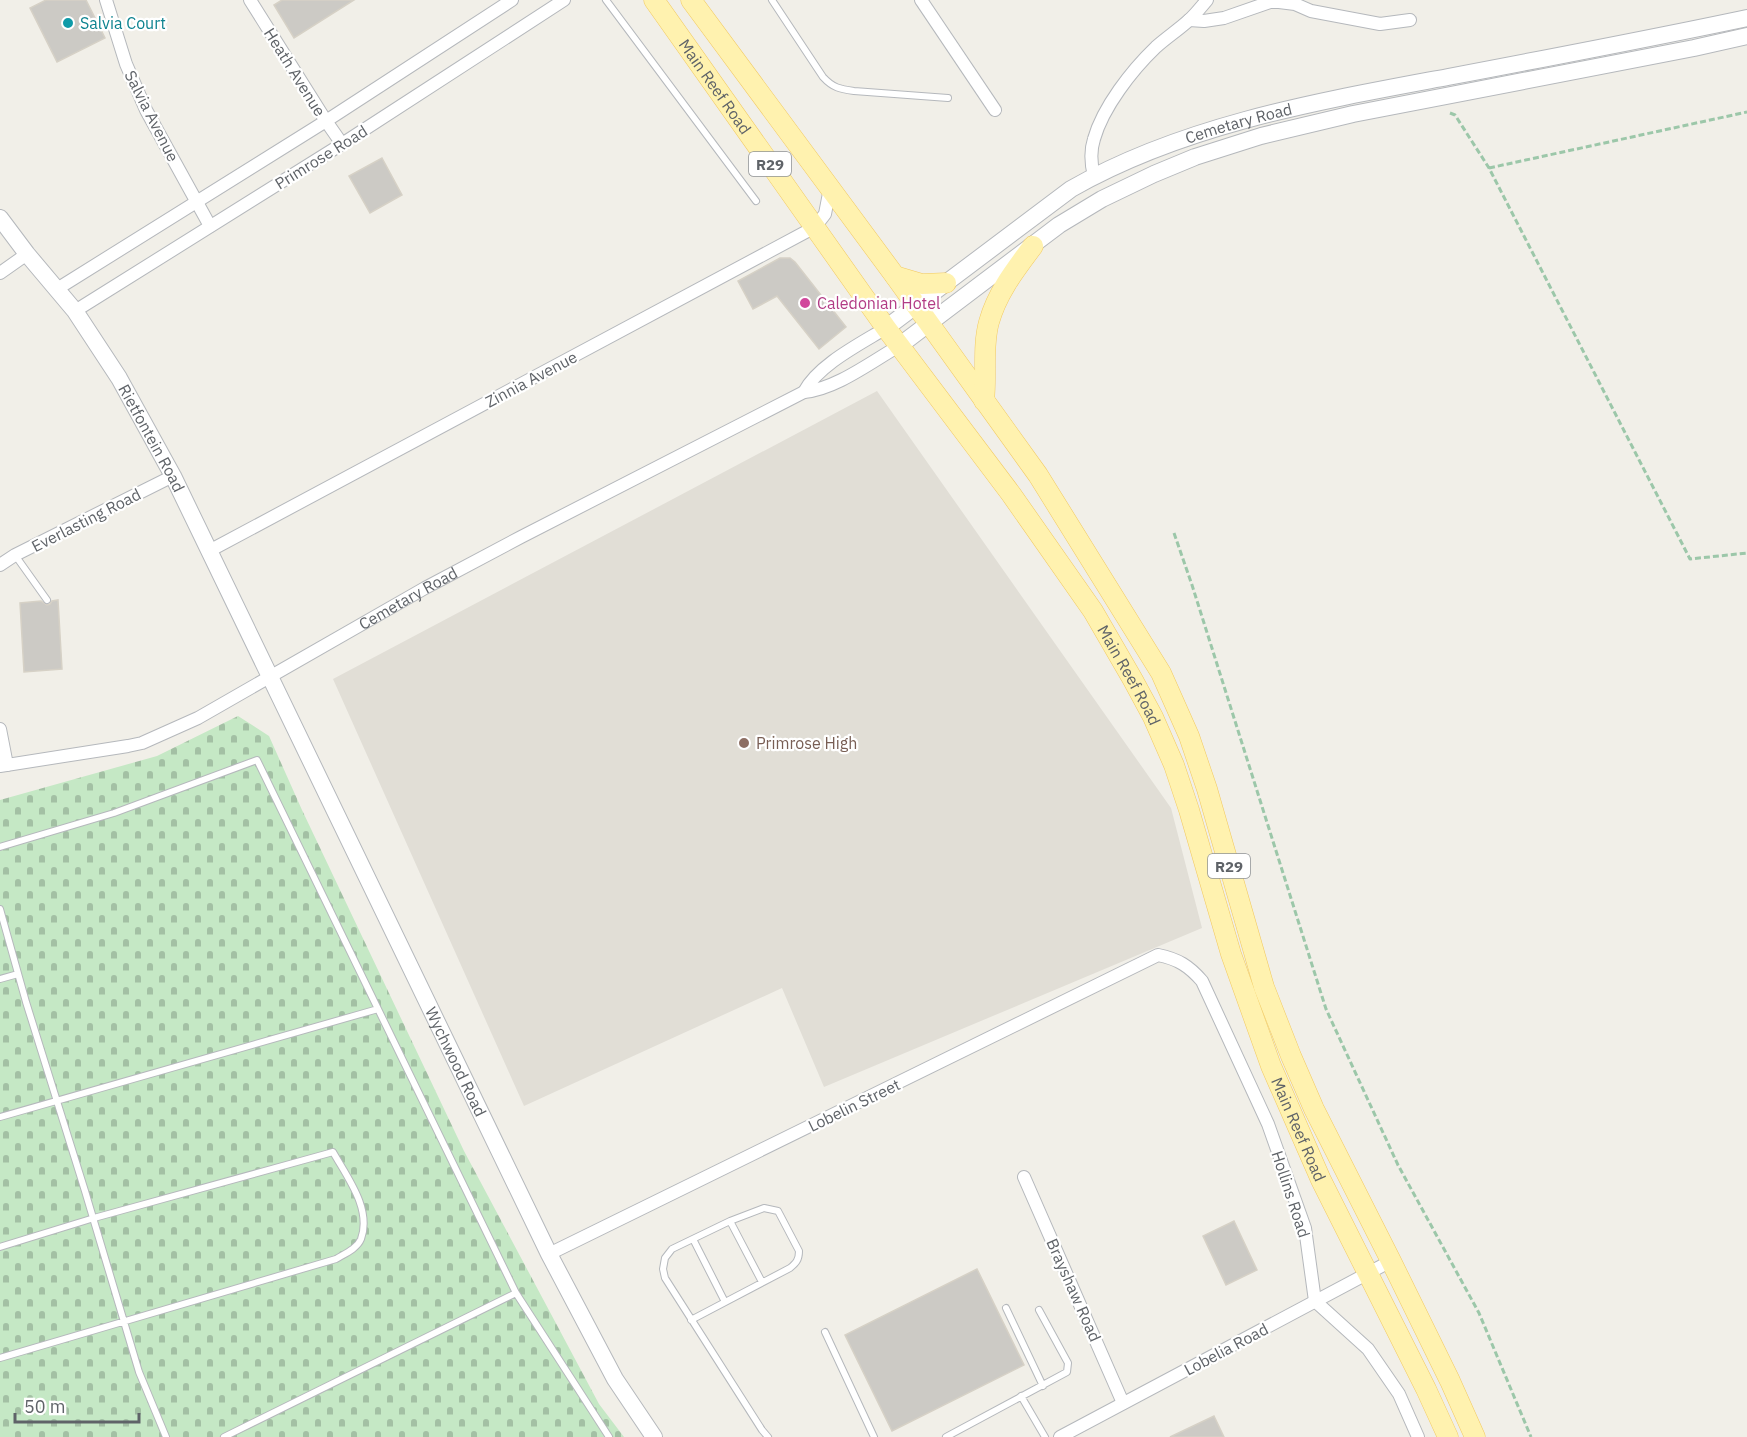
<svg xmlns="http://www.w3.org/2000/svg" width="1747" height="1437" viewBox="0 0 1747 1437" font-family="'IBM Plex Sans',sans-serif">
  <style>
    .education { fill: #e1ded6 }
    .cemetery { fill: url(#cemetery-stones) }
    .building { fill: #cccac5; stroke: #d6d1c6; stroke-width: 1.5 }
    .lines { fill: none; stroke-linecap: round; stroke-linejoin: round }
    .service-casing { stroke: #b5b8bc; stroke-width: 8 }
    .minor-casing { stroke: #b5b8bc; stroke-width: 14 }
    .tertiary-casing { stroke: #b5b8bc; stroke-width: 18 }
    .primary-casing { stroke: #f2c960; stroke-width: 21 }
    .path { stroke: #9cc7a9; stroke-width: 3; stroke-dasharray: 6 3; stroke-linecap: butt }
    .service { stroke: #fff; stroke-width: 6 }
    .minor { stroke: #fff; stroke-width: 12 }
    .tertiary { stroke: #fff; stroke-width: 16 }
    .primary { stroke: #fff2af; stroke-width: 20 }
    .culture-dot { fill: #0f9aa8; stroke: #fff; stroke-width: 2 }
    .hotel-dot { fill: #d1479c; stroke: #fff; stroke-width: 2 }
    .education-dot { fill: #8d6e63; stroke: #fff; stroke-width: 2 }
    .labels { text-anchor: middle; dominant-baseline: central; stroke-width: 4.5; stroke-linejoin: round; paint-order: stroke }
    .shield { fill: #fff; stroke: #8f9295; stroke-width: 1.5 }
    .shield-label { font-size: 15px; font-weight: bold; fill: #5f6368 }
    .culture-label { font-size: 16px; fill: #0d838f; stroke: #fff; text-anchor: start }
    .street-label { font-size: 16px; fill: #5f6368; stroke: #fff }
    .hotel-label { font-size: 16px; fill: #b23c85; stroke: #fff; text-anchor: start }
    .education-label { font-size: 16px; fill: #785e54; stroke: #fff; text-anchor: start }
  </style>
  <defs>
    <pattern id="cemetery-stones" width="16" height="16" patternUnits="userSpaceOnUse" patternTransform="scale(1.5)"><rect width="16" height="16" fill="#c5e8c5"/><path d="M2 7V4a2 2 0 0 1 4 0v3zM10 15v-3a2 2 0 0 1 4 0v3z" fill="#a3c0a4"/></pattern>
  </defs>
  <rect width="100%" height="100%" fill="#f1efe8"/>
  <path class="education" d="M877 391 1171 808 1202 928 824 1087 782 988 524 1106 333 679Z"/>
  <path class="cemetery" d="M238 716 269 736 302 810 464 1151 599 1404 624 1437H0V800L157 756Z"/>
  <path class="building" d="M46 0H86L105 38 57 62 30 8Z
    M282 0H354L294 38 274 5Z
    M382 158 402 195 370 213 349 176Z
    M780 258H790L795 262 846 327 819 349 777 296 753 309 738 281Z
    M58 600 62 669 24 672 20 603 41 601 47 605 50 604 52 601Z
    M1234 1221 1257 1270 1226 1285 1203 1236Z
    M977 1269 1024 1365 892 1431 845 1335Z
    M1214 1416 1224 1437H1170Z"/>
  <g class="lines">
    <defs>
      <path id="service" d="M606 0 756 201
        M772 0 823 77C833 88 840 89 854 91L948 98
        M15 555 47 600
        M0 847 114 813 257 760 516 1293 609 1437
        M0 909 26 1002 85 1191 139 1372 166 1437
        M0 979 18 974
        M0 1117 378 1009
        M730 1221 762 1282
        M693 1239 725 1302
        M0 1247 94 1218 333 1152C347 1177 372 1209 361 1239 357 1249 344 1254 336 1259L0 1358
        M1006 1308 1043 1386
        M691 1320 790 1268C796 1263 799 1260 799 1251L778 1211 764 1208 730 1221 672 1249 665 1258 663 1269 665 1278 762 1430 768 1437
        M825 1332 874 1437
        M1021 1396 1045 1437
        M224 1437 516 1293
        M946 1437 1067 1372 1068 1363 1039 1310"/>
      <g id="minor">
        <path d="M106 0 126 64 146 110 210 226"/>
        <path d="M250 0 326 121 342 144"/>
        <path d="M921 0 995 110"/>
        <path d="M1189 20 1204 21 1224 18 1270 2H1279L1295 4 1311 11 1380 24 1410 20"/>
        <path d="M1094 176C1091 164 1090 151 1094 139 1103 107 1132 70 1156 47 1166 38 1178 30 1188 21 1195 15 1201 7 1207 0"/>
        <path d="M0 273 27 254"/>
        <path d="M57 289 326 121 512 0"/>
        <path d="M75 311 342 144 564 0"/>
        <path d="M804 392C818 365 860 344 886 328"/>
        <path d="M209 551 815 227 825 214 830 188"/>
        <path d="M0 565 15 555 173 476"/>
        <path d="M0 729 7 765"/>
        <path id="s1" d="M0 766 128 746 142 743 198 718 425 588 521 537 804 392C836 389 871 362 899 346"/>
        <path d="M1024 1177 1123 1403"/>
        <path d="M549 1254 1158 955C1178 959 1189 966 1202 981L1268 1124 1305 1228 1315 1301 1368 1349 1399 1394 1418 1437"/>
        <path d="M1060 1437 1391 1261"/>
      </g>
      <g id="tertiary">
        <path id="s2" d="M0 218 27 254 75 311 119 378 173 476 549 1254 615 1379 654 1437"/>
        <path id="s3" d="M886 328 1071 189C1185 124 1320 101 1448 77 1548 58 1648 39 1747 18"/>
        <path d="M899 346 1059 225 1102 199 1154 174 1195 157 1261 136 1353 114 1694 48 1747 36"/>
      </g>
      <g id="primary">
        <path id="s4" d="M654 0 886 328 1011 494 1093 611 1133 680 1153 717 1174 765 1189 810 1231 954 1271 1066 1321 1180 1426 1389 1448 1437"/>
        <path d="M691 0 895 276 1038 475 1161 673 1189 736 1207 789 1264 987 1291 1056 1314 1109 1391 1261 1450 1381 1475 1437"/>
        <path d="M895 276 922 284 946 283"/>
        <path d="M984 401C987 375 982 347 989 322 997 293 1015 270 1033 246"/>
      </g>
    </defs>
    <use href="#service" class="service-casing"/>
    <use href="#minor" class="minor-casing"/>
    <use href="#tertiary" class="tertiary-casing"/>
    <use href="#primary" class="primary-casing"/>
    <path class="path" d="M1450 113 1455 115 1489 168 1690 559 1747 553
      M1489 168 1747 112
      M1174 533 1192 585 1326 1009 1398 1165 1479 1313 1531 1437"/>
    <use href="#service" class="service"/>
    <use href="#minor" class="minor"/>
    <use href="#tertiary" class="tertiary"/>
    <use href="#primary" class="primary"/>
  </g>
  <circle class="culture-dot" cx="68" cy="23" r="6"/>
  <circle class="hotel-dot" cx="805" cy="303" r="6"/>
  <circle class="education-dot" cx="744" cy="743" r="6"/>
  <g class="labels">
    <g class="shield">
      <rect x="749" y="152" width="42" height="24" rx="4.5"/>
      <rect x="1208" y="854" width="42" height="24" rx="4.5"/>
    </g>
    <g class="shield-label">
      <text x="770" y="164">R29</text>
      <text x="1229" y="866">R29</text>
    </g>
    <g class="culture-label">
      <text x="80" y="23">Salvia Court</text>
    </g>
    <g class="street-label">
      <text transform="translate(295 72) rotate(58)">Heath Avenue</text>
      <text stroke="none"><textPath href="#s4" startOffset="106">Main Reef Road</textPath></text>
      <text transform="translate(152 116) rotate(63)">Salvia Avenue</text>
      <text stroke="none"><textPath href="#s3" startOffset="412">Cemetary Road</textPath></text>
      <text transform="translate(321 157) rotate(-32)">Primrose Road</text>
      <text transform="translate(531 379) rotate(-28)">Zinnia Avenue</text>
      <text stroke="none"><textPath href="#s2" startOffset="268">Rietfontein Road</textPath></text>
      <text transform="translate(86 520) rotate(-27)">Everlasting Road</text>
      <text stroke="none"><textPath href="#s1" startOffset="447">Cemetary Road</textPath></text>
      <text stroke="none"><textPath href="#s4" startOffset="826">Main Reef Road</textPath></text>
      <text stroke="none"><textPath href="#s2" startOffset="962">Wychwood Road</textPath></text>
      <text transform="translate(854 1105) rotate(-26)">Lobelin Street</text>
      <text stroke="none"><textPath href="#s4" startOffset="1312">Main Reef Road</textPath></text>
      <text transform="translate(1291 1194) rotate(72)">Hollins Road</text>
      <text transform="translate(1074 1290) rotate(66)">Brayshaw Road</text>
      <text transform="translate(1226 1349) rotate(-28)">Lobelia Road</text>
    </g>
    <g class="hotel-label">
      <text x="817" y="303">Caledonian Hotel</text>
    </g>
    <g class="education-label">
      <text x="756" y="743">Primrose High</text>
    </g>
  </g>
  <path d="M15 1413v9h124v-9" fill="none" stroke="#5f6368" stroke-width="3"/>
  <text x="24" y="1413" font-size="18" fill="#5f6368" stroke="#ffffff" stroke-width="4.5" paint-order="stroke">50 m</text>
</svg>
